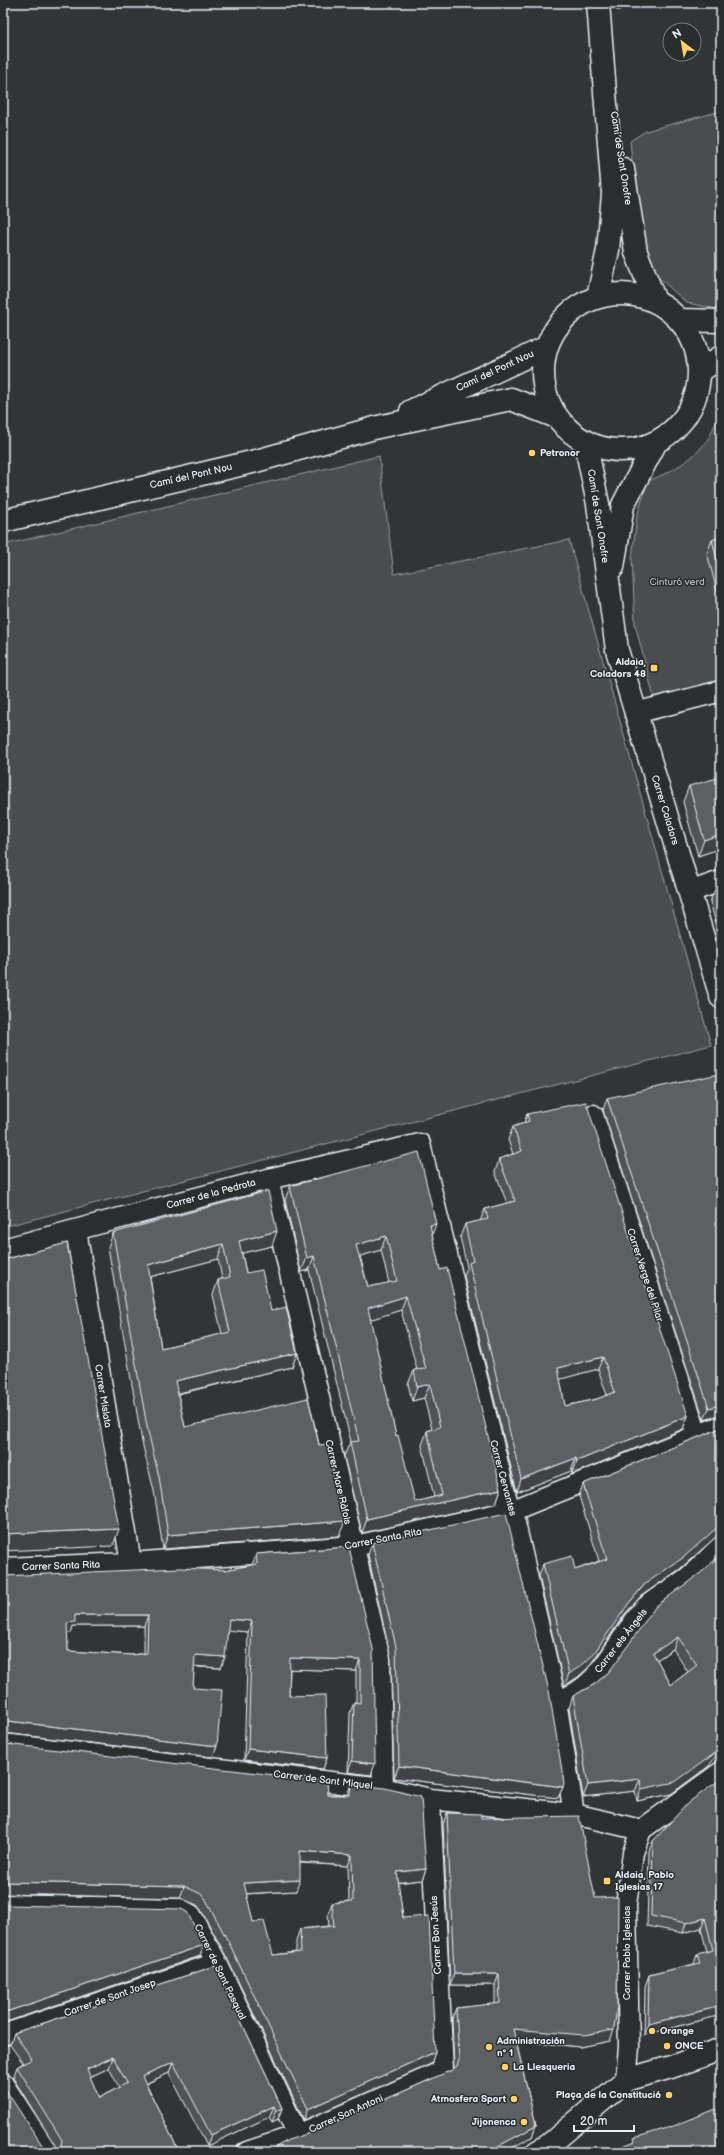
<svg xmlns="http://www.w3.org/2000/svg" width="724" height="2155" viewBox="0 0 724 2155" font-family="'Balsamiq Sans',sans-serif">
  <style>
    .green { fill: #494d4f; stroke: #989fa4 }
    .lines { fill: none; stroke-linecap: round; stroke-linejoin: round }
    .stream { stroke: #9fa5aa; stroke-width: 6 }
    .minor-casing { stroke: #e8f1f8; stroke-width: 23 }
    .tertiary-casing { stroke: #e8f1f8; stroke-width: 25 }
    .secondary-casing { stroke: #e8f1f8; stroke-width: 25 }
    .minor { stroke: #2a2d2e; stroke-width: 20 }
    .tertiary { stroke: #2a2d2e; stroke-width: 22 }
    .secondary { stroke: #2a2d2e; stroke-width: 22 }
    .wall { fill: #4f5355; stroke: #e8f1f8; fill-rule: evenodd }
    .shaded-wall { fill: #404345; stroke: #e8f1f8 }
    .building { fill: #5c6063; stroke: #e8f1f8; fill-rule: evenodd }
    .poi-dot { fill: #ffd166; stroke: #2a2d2e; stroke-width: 1.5 }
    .labels { text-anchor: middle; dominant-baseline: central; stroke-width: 3; stroke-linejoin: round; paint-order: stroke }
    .street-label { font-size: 10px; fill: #e8f1f8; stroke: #2a2d2e }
    .poi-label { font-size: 10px; font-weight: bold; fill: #e8f1f8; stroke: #2a2d2e; text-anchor: start }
    .park-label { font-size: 10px; fill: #b0b8bd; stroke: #2a2d2e }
  </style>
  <rect width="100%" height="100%" fill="#323536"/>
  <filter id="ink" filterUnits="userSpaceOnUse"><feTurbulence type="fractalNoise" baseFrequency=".025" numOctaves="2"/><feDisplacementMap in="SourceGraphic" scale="8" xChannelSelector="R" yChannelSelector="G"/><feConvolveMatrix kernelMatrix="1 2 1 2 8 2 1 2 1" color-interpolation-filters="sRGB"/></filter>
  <g filter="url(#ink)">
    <path class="green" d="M721 111V309H717L687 303 659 278 642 255 630 141 646 131Z
      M721 405V681L654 698 635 624 632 558 637 516 648 481C672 472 703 455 713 429 717 422 719 413 721 405Z
      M379 456 394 574 569 540 711 1045 3 1227V545Z"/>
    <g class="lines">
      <path class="stream" d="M618 8V3"/>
      <defs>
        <path id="minor" d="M635 713 721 691
          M689 892 721 881
          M593 1115 697 1435
          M268 1179 380 1659 383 1788
          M76 1230 131 1563
          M3 1249 268 1179 420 1144 506 1497 515 1523 556 1701 574 1814
          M3 1568 131 1563 355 1546 511 1511 721 1426
          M556 1701C601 1690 616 1641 643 1610 655 1597 674 1589 687 1578 699 1568 710 1557 721 1546
          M3 1744 383 1788 430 1799 574 1814 641 1830
          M3 1905 180 1909 191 1915 217 1963 298 2135
          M3 2035 217 1963
          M626 2080 629 2047 626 1905 633 1853 641 1830 721 1772
          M3 2084 47 2152
          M247 2152 298 2135 443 2071 430 1799"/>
        <path id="tertiary" d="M543 372a78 78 0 1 1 156 0a78 78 0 1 1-156 0Z
          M680 320 721 321
          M700 371 721 357
          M411 411 547 347
          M585 441 598 504 617 650 721 997
          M3 521 256 461 378 427 511 399 557 417
          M613 567 623 505 656 442
          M537 2152 549 2145 626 2080 671 2067 721 2049"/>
        <path id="secondary" d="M623 169 636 252 655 301
          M598 297 608 250 613 194 598 3"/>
      </defs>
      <use href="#minor" class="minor-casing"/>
      <use href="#tertiary" class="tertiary-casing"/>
      <use href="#secondary" class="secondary-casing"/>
      <use href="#minor" class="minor"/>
      <use href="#tertiary" class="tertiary"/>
      <use href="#secondary" class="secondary"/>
    </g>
    <path class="wall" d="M721 537V606L707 553 712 540Z
      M689 786 721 848 698 856 683 802Z
      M721 886V940L710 902 716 887Z
      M607 1098 721 1415 704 1420 603 1110Z
      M527 1114 688 1416 683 1429 572 1474 571 1471 517 1492 464 1276 467 1267 460 1237 465 1224 480 1221 485 1209 507 1203 495 1172 499 1159 513 1154 508 1140 513 1127 524 1123ZM598 1369 607 1395 597 1399 565 1406 560 1379Z
      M290 1186 432 1235 440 1270 501 1489 496 1503 362 1533 344 1456 350 1442H351L309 1270 301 1272 285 1200ZM381 1250 389 1283 368 1287 360 1256ZM401 1310 417 1370H414L408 1384 412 1401 424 1398 432 1429 427 1431 422 1445 434 1497 415 1502 396 1436 370 1319Z
      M113 1233 272 1246 242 1253 246 1273 271 1311 297 1353 292 1367 178 1394 185 1427 339 1536 163 1549 154 1491 142 1442 108 1247ZM218 1259 222 1279 218 1280 213 1295 222 1334 161 1348 150 1277Z
      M721 1428V1535H718L680 1569 641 1596 624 1615 588 1668 578 1677 564 1686 539 1576 543 1564 575 1570 599 1561 579 1496 583 1484Z
      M372 1543 563 1787 558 1798 394 1778 391 1659 368 1555Z
      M349 1547 371 1775 348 1772 350 1713 354 1702H356V1671L290 1669 289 1696 327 1758 323 1769 244 1760 248 1632 228 1630 221 1668 194 1667 193 1688 217 1746 213 1757 4 1733H3V1576L225 1570 252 1565 256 1554ZM73 1626H144V1653L132 1655 68 1651 67 1633H71Z
      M703 1571 709 1766 671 1794 637 1801 635 1791 583 1797 569 1708 573 1696 595 1684 609 1672ZM673 1649 688 1672 671 1685 657 1660Z
      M3 1743 6 1744 328 1795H347L351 1784 426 1869 422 1880 398 1883 403 1918 435 2052 431 2064 304 2120 227 1958 201 1910 197 1905 180 1898 3 1894ZM300 1863 348 1866 349 1901 332 1903 328 1914 329 1926 300 1929 296 1940V1952L273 1955 253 1922 246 1894 296 1891Z
      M721 1780V2015L644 2035 645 1986 649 1975 694 1964 697 1954 707 1952 701 1928 683 1933 647 1926 649 1851 653 1841Z
      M447 1813 481 1818 610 2041 580 2047 516 2041 536 2126 532 2137 307 2134 452 2070 454 2068 452 2019 456 2008 495 2004V1985H450L443 1824Z
      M215 1966 282 2108 278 2119 272 2122 269 2117 207 2146 169 2073 146 2084 179 2152H52L58 2150 13 2078 17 2067 23 2063 10 2045 14 2033ZM109 2068 119 2087 99 2098 90 2077Z"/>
    <path class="shaded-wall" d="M721 834V848L698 856 704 840Z
      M436 1224 431 1238 430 1225Z
      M277 1231 272 1246 234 1255 239 1241Z
      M386 1236 381 1250 351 1259 356 1245Z
      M223 1244 218 1259 142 1279 148 1265Z
      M314 1256 309 1270 301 1272 307 1258Z
      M406 1296 401 1310 363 1322 368 1308Z
      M297 1353 292 1367 170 1395 175 1381Z
      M603 1357 598 1369 554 1381 558 1368Z
      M430 1384 424 1398 412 1401 417 1387Z
      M721 1405V1415L704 1420 709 1408Z
      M688 1416 683 1429 572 1474 577 1461Z
      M576 1458 571 1471 517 1492 521 1479Z
      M501 1489 496 1503 362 1533 367 1519Z
      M345 1521 339 1536 163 1549 168 1535Z
      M721 1524V1535H718L680 1569 641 1596 624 1615 588 1668 578 1677 564 1686 569 1674 645 1584Z
      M119 1529 113 1546 3 1551V1534Z
      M75 1615H148L144 1626H73L71 1633 63 1634 67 1623Z
      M229 1619 252 1621 248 1632 225 1630Z
      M678 1637 673 1649 649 1665 653 1653Z
      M195 1655 225 1657 221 1668 191 1666Z
      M290 1658 360 1660 356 1671 286 1669Z
      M8 1721 217 1746 213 1757 4 1733H3V1724Z
      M721 1743V1748L709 1766 671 1794 637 1801 641 1789Z
      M248 1749 327 1758 323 1769 244 1760Z
      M352 1761 375 1764 371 1775 348 1772Z
      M399 1766 563 1787 558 1798 394 1778Z
      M640 1779 635 1791 583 1797 588 1785Z
      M300 1851 352 1855 348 1866 296 1862Z
      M426 1869 422 1880 393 1883 397 1872Z
      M300 1880 296 1891 240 1894 244 1883Z
      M7 1882 184 1886 180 1898 3 1894V1883Z
      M705 1918 701 1928 683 1933 686 1923Z
      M204 1945 200 1956 3 2023V2013Z
      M454 1974H499L495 1985H450Z
      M721 2006V2015L644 2035 648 2024Z
      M513 2029 614 2030 610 2041 580 2047 509 2040Z
      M435 2052 431 2064 304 2120 308 2109Z
      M113 2057 109 2068 83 2080 87 2069Z
      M173 2062 169 2073 138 2087 142 2076Z
      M274 2106 269 2117 207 2146 211 2135Z
      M282 2108 278 2119 272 2122 276 2111Z
      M536 2126 532 2137 504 2152H487Z"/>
    <path class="building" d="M721 537V574L712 540Z
      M721 777V834L704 840 689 786Z
      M721 886V905L716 887Z
      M719 1074 721 1079V1405L709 1408 607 1098Z
      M586 1102 688 1416 577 1461 576 1458 521 1479 469 1263 473 1261 465 1224 488 1219 485 1209 515 1201 499 1159 522 1151 513 1127 529 1121 527 1114ZM603 1357 615 1392 597 1399 565 1406 558 1368Z
      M419 1152 436 1224 430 1225 440 1270 447 1268 501 1489 367 1519 350 1442 359 1441 314 1256 307 1258 290 1186ZM386 1236 397 1281 368 1287 356 1245ZM406 1296 426 1369 414 1370 417 1387 430 1384 440 1427 427 1431 442 1495 415 1502 398 1435 396 1436 368 1308Z
      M268 1191 277 1231 239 1241 246 1273 262 1270 271 1311 286 1307 297 1353 175 1381 185 1427 308 1398 319 1445 327 1444 345 1521 168 1535 159 1477 147 1427 113 1233ZM223 1244 230 1277 218 1280 230 1332 161 1348 148 1265Z
      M67 1243 119 1529 3 1534V1260Z
      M721 1428V1524L684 1557 645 1584 629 1603 592 1656 582 1665 569 1674 543 1564 572 1556 575 1570 607 1559 583 1484Z
      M506 1513 549 1691 564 1783 563 1787 399 1766 396 1647 372 1543Z
      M349 1547 373 1649 375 1764 352 1761 354 1702 360 1703V1660L290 1658 289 1696 325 1695 327 1758 248 1749 252 1621 229 1619 225 1657 195 1655 193 1688 222 1690 217 1746 8 1721 3 1724V1576L180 1568 225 1570 257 1564 256 1554ZM75 1615H148L147 1653 132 1655 68 1651 67 1623 75 1622Z
      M721 1554V1743L714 1754 675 1782 641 1789 640 1779 588 1785 573 1696 595 1684 609 1672 656 1606 703 1571ZM678 1637 697 1665 671 1685 653 1653Z
      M3 1743 6 1744 327 1781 328 1795H350L351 1784 385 1788 421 1797 426 1869 397 1872 403 1918 429 1916 435 2052 308 2109 231 1947 205 1898 201 1894 184 1886 7 1882 3 1883ZM300 1851 352 1855 353 1901 332 1903 334 1926 300 1929 301 1952 273 1955 264 1921 253 1922 244 1883 300 1880Z
      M721 1780V2006L648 2024 649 1975 700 1963 697 1954 713 1950 705 1918 686 1923 651 1916 653 1841 689 1802 714 1784Z
      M447 1813 481 1814V1818L579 1816 595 1898 618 1897 617 2006 614 2030 584 2035 513 2029 536 2126 487 2152H267L288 2140 307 2134 452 2070 457 2066 459 2059 456 2008 500 2003 499 1974H454Z
      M3 1904 7 1905 181 1909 187 1912 204 1945 3 2013Z
      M215 1966 282 2108 276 2111 274 2106 211 2135 173 2062 142 2076 179 2152H52L58 2150 61 2146 62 2140 17 2067 32 2059 14 2033ZM113 2057 127 2083 99 2098 87 2069Z
      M3 2086 46 2151 50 2152H3Z
      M721 2107V2152H609L635 2141 634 2138 671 2127Z"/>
  </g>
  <g class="poi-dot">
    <circle cx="532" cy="453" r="4"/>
    <rect x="650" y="664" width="8" height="8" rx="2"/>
    <rect x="603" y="1877" width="8" height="8" rx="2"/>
    <circle cx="652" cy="2031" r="4"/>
    <circle cx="667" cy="2046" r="4"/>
    <circle cx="489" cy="2047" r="4"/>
    <circle cx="505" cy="2067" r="4"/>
    <circle cx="669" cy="2095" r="4"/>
    <circle cx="514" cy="2099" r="4"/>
    <circle cx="524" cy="2122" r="4"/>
  </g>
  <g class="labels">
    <g class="street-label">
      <text transform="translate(621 158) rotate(81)">Camí de Sant Onofre</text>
      <text transform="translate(495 371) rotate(-25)">Camí del Pont Nou</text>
      <text transform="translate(191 476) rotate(-13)">Camí del Pont Nou</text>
      <text transform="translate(598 516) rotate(81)">Camí de Sant Onofre</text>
      <text transform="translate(665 810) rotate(73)">Carrer Coladors</text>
      <text transform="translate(211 1194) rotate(-15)">Carrer de la Pedrota</text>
      <text transform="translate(645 1275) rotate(72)">Carrer Verge del Pilar</text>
      <text transform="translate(103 1396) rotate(81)">Carrer Mislata</text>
      <text transform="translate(503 1478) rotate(75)">Carrer Cervantes</text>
      <text transform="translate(338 1482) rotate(77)">Carrer Mare Ràfols</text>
      <text transform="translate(383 1539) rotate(-11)">Carrer Santa Rita</text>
      <text transform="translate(61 1566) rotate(-2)">Carrer Santa Rita</text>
      <text transform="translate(621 1641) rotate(-52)">Carrer els Àngels</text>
      <text transform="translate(323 1780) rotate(7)">Carrer de Sant Miquel</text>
      <text transform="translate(436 1935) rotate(-93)">Carrer Bon Jesús</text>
      <text transform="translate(627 1953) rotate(-90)">Carrer Pablo Iglesias</text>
      <text transform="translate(220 1972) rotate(64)">Carrer de Sant Pasqual</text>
      <text transform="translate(110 1998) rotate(-19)">Carrer de Sant Josep</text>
      <text transform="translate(346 2114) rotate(-24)">Carrer San Antoni</text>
    </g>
    <g class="poi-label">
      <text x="540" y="453">Petronor</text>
      <text x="646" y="662" text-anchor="end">Aldaia,<tspan x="646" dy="12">Coladors 48</tspan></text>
      <text x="615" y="1875">Aldaia, Pablo<tspan x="615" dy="12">Iglesias 17</tspan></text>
      <text x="660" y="2031">Orange</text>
      <text x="497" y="2041">Administración<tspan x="497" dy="12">n° 1</tspan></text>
      <text x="675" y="2046">ONCE</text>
      <text x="513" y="2067">La Llesqueria</text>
      <text x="661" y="2095" text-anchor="end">Plaça de la Constitució</text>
      <text x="506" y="2099" text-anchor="end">Atmosfera Sport</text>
      <text x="516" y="2122" text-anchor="end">Jijonenca</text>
    </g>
    <g class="park-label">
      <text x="677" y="582">Cinturó verd</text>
    </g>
  </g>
  <rect width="724" height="2155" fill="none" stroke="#2a2d2e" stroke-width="16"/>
  <rect x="8" y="8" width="708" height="2139" fill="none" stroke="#e8f1f8" stroke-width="1.5" filter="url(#ink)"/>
  <g transform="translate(682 42) rotate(329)"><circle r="19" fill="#2a2d2e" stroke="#767b7f"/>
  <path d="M0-3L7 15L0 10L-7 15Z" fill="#ffd166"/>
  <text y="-6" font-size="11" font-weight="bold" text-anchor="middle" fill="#e8f1f8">N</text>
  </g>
  <path d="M574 2125v6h60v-6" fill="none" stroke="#e8f1f8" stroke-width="2"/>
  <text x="580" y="2125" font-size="12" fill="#e8f1f8" stroke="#2a2d2e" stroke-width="3" paint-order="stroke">20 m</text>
</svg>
